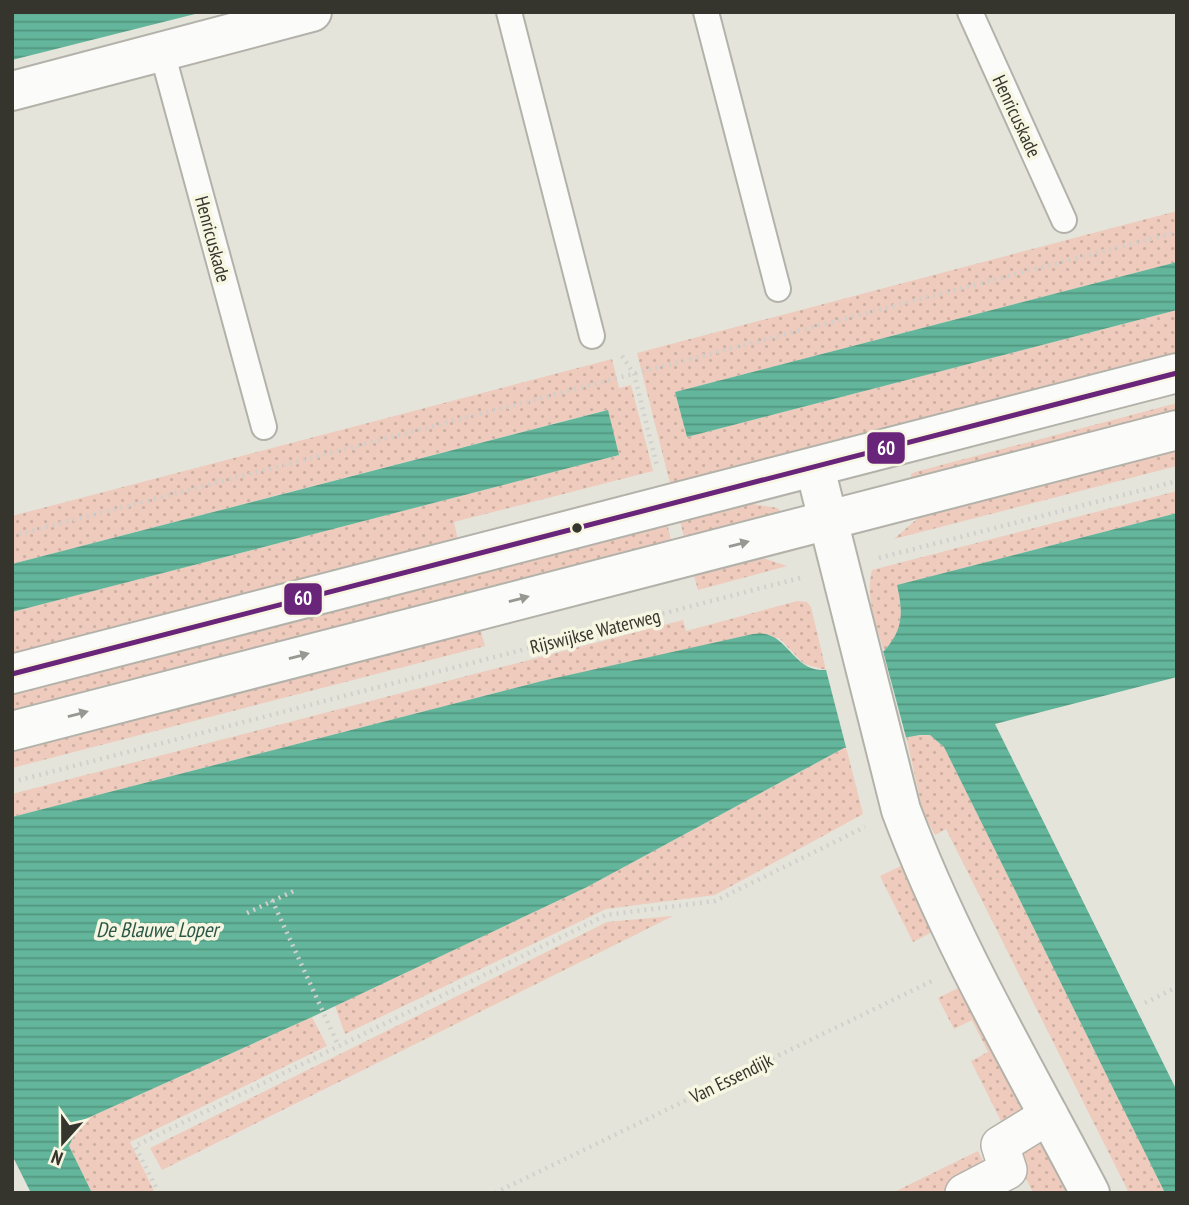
<svg xmlns="http://www.w3.org/2000/svg" width="1189" height="1205" viewBox="0 0 1189 1205" font-family="'PT Sans Narrow',sans-serif">
  <style>
    .grass { fill: url(#grass-dots) }
    .water { fill: url(#water-rules) }
    .pier { fill: #e5e4da }
    .lines { fill: none; stroke-linecap: round; stroke-linejoin: round }
    .service-casing { stroke: #b3b2aa; stroke-width: 28 }
    .pedestrian-casing { stroke: #b3b2aa; stroke-width: 40 }
    .minor-casing { stroke: #b3b2aa; stroke-width: 42 }
    .secondary-casing { stroke: #b3b2aa; stroke-width: 42 }
    .path { stroke: #d1d0cd; stroke-width: 4.5; stroke-dasharray: 2 5; stroke-linecap: butt }
    .service { stroke: #fbfbf9; stroke-width: 24 }
    .pedestrian { stroke: #fbfbf9; stroke-width: 37 }
    .minor { stroke: #fbfbf9; stroke-width: 38 }
    .secondary { stroke: #fbfbf9; stroke-width: 38 }
    .bus-1-casing { stroke: #f7f6e2; stroke-width: 10 }
    .bus-1 { stroke: #68257a; stroke-width: 5 }
    .oneway { fill: #989893 }
    .bus-dot { fill: #36352d; stroke: #f7f6e2; stroke-width: 2.5 }
    .labels { text-anchor: middle; dominant-baseline: central; stroke-width: 7; stroke-linejoin: round; paint-order: stroke }
    .street-label { font-size: 19px; fill: #36352d; stroke: #f7f6e2 }
    .water-label { font-size: 21px; font-style: italic; fill: #2a5948; stroke: #f7f6e2 }
    .line-badge { stroke: #f7f6e2; stroke-width: 2.5 }
    .badge-label { font-size: 19px; text-anchor: middle; font-weight: bold; fill: #fff }
  </style>
  <defs>
    <pattern id="grass-dots" width="8" height="8" patternUnits="userSpaceOnUse" patternTransform="scale(1.75)"><rect width="8" height="8" fill="#eecbbc"/><path d="M2 2h.1M6 6h.1" fill="none" stroke="#cdafa2" stroke-width="1.8" stroke-linecap="round"/></pattern>
    <pattern id="water-rules" width="6" height="5" patternUnits="userSpaceOnUse" patternTransform="scale(1.75)"><rect width="6" height="5" fill="#63b69b"/><path d="M0 2.5h6" fill="none" stroke="#52957f"/></pattern>
  </defs>
  <rect width="100%" height="100%" fill="#e5e4da"/>
  <path class="grass" d="M1177 211V262L675 392 687 437 1177 310V359L672 491 637 353Z
    M612 359 619 388 631 385 653 471 454 522 459 546 12 662V612L619 455 607 410 12 564V516Z
    M1177 403V418L911 483V474L915 472Z
    M1177 440V466L894 539 926 511Z
    M1177 491V513L898 585C901 615 907 627 884 651 876 624 865 598 872 570Z
    M746 503 778 508 783 516 686 545 678 513Z
    M665 515 673 548 12 719V684Z
    M757 556 787 566 698 590 691 565Z
    M797 601 807 602 811 607 826 670 804 664 779 638 542 681 12 817V794L683 620 686 631Z
    M478 621 485 646 12 768V742Z
    M930 735 944 747 1165 1193H1129L946 829 935 835 923 812 906 736Z
    M846 747 863 814 715 895 606 909 345 1034 335 1006 587 887Z
    M905 864 938 929 913 942 880 876Z
    M673 916 162 1170 150 1148 607 922Z
    M962 986 1029 1118 1005 1129 971 1061 988 1052 972 1020 954 1029 938 998Z
    M312 1017 327 1046 130 1142 155 1193H92L69 1146 81 1121Z
    M1038 1136 1066 1193H1033L1012 1149Z
    M978 1151 989 1173 949 1193H892Z"/>
  <path class="water" d="M12 12H203L12 60Z
    M1177 262V310L687 437 675 392Z
    M608 410 619 455 12 612V564Z
    M1177 513V677L995 724 1177 1091V1193H1165L944 747 930 735H920L844 748 587 887 312 1017 81 1121 69 1146 92 1193H31L12 1155V817L542 681 753 634C786 628 791 669 821 670 840 671 866 656 884 651 904 629 903 612 897 585Z"/>
  <path class="pier" d="M882 647 907 741 847 751 825 666Z"/>
  <g class="lines">
    <defs>
      <path id="service" d="M509 12 592 336
        M706 12 778 289
        M970 12 1064 220
        M162 52 264 427"/>
      <path id="pedestrian" d="M964 1193 1008 1170 1000 1145 1049 1115"/>
      <path id="minor" d="M12 91 312 12
        M815 468 901 810C951 944 1024 1067 1090 1193"/>
      <path id="secondary" d="M12 674 1177 373
        M12 731 1177 430"/>
    </defs>
    <use href="#service" class="service-casing"/>
    <use href="#pedestrian" class="pedestrian-casing"/>
    <use href="#minor" class="minor-casing"/>
    <use href="#secondary" class="secondary-casing"/>
    <path class="path" d="M622 356 634 374 657 466
      M12 536 1177 232
      M879 558 1177 481
      M12 782 800 578
      M272 900 339 1047
      M247 913 296 890
      M1145 1003 1177 987
      M159 1193 135 1146 606 915 715 901 865 827
      M495 1193 932 981"/>
    <use href="#service" class="service"/>
    <use href="#pedestrian" class="pedestrian"/>
    <use href="#minor" class="minor"/>
    <use href="#secondary" class="secondary"/>
    <defs>
      <path id="bus-1" d="M12 674 1177 373"/>
    </defs>
    <use href="#bus-1" class="bus-1-casing"/>
    <use href="#bus-1" class="bus-1"/>
  </g>
  <defs><path id="oneway-solid" d="M-6-.8H1V-3.2L6.5 0L1 3.2V.8H-6Z" transform="scale(1.75)"/></defs>
  <g class="oneway">
    <use href="#oneway-solid" transform="translate(739 544) rotate(-15)"/>
    <use href="#oneway-solid" transform="translate(519 599) rotate(-15)"/>
    <use href="#oneway-solid" transform="translate(299 656) rotate(-15)"/>
    <use href="#oneway-solid" transform="translate(78 714) rotate(-15)"/>
  </g>
  <circle class="bus-dot" cx="577" cy="528" r="6"/>
  <g class="labels">
    <g class="street-label">
      <text transform="translate(1017 116) rotate(65)">Henricuskade</text>
      <text transform="translate(213 239) rotate(75)">Henricuskade</text>
      <text transform="translate(595 631) rotate(-14)">Rijswijkse Waterweg</text>
      <text transform="translate(731 1078) rotate(-26)">Van Essendijk</text>
    </g>
    <g class="water-label">
      <text x="157" y="929">De Blauwe Loper</text>
    </g>
  </g>
  <g class="line-badge">
    <rect x="866" y="431" width="40" height="34" rx="7" fill="#68257a"/>
    <rect x="283" y="582" width="40" height="34" rx="7" fill="#68257a"/>
  </g>
  <g class="badge-label">
    <text x="886" y="455">60</text>
    <text x="303" y="605">60</text>
  </g>
  <rect width="1189" height="1205" fill="none" stroke="#36352d" stroke-width="28"/>
  <g transform="translate(63 1142) rotate(201)" stroke="#f7f6e2" stroke-width="5" paint-order="stroke">
  <path d="M0-5L12 26L0 18L-12 26Z" fill="#36352d"/>
  <text y="-10" font-size="19" font-weight="bold" text-anchor="middle" fill="#36352d">N</text>
  </g>
</svg>
